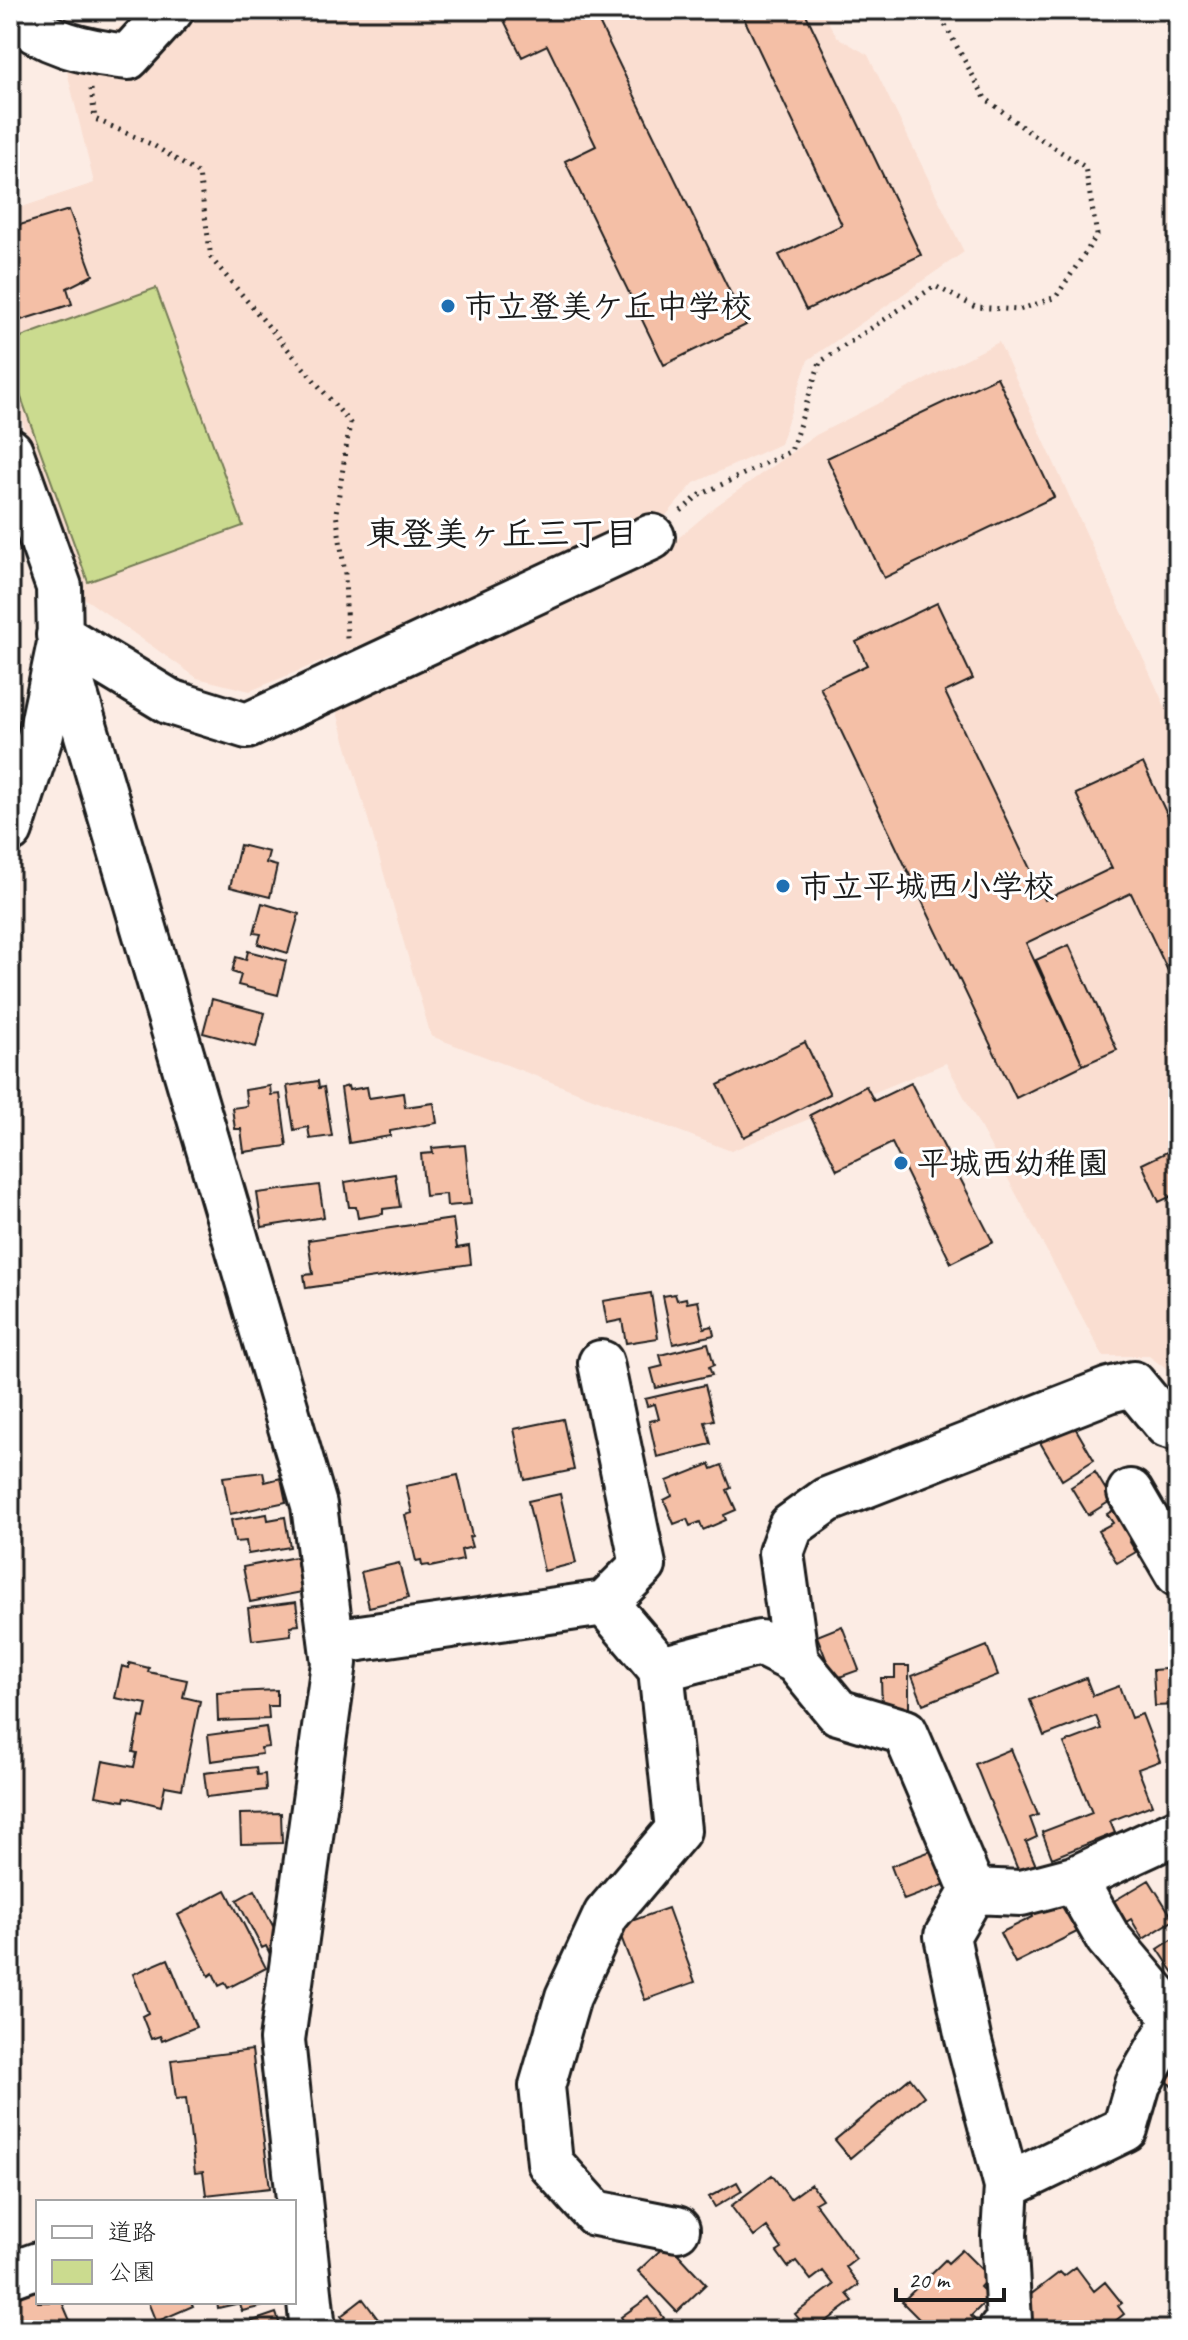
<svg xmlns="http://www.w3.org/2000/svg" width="1188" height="2340" viewBox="0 0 1188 2340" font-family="Caveat,'Klee One',sans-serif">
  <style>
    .built { fill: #faded1 }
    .green { fill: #cbdb8f; stroke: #747c56; stroke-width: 2 }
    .building { fill: #f4bfa6; stroke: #1c1c1c; stroke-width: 2 }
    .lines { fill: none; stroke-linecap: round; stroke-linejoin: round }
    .minor-casing { stroke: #1c1c1c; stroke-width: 50 }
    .path { stroke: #1c1c1c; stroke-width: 5; stroke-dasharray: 2 6; stroke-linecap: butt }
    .minor { stroke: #fff; stroke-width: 44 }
    .poi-dot { fill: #1f6fb2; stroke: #fff; stroke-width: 3 }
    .labels { text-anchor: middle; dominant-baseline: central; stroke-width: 6; stroke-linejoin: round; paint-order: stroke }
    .poi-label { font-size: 32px; font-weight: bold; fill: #1c1c1c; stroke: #fff; text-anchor: start }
    .neighbourhood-label { font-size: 34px; font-weight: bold; fill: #1c1c1c; stroke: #fff }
  </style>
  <rect width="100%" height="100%" fill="#fcece4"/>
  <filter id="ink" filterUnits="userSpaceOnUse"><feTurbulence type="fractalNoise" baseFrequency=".0125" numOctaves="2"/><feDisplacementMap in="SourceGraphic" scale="16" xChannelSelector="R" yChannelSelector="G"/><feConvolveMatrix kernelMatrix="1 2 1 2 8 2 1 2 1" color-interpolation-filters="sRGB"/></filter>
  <g filter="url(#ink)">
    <path class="built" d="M145 10H821L837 37 868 55 964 252 808 360 780 444 694 483 663 519 250 691 197 678 84 598 10 386V211L94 183 64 59 138 17Z
      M999 342 1178 735V1378L1149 1356H1103L946 1063 731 1151 431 1036 330 688 669 546 716 506 816 435Z"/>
    <path class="green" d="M156 288 243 526 88 582 10 367V341Z"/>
    <path class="building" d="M499 10H593L746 325 664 365 565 161 596 146 547 45 522 57Z
      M740 10H804L921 255 806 310 779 255 842 225Z
      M69 210 93 275 67 288 72 304 18 321 12 305H10V228Z
      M997 377 1054 497 884 578 827 458Z
      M937 603 973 679 945 692 1045 900 1112 868 1076 794 1143 763 1178 838V992L1131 893 1026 943 1083 1065 1016 1098 820 687 867 665 856 642Z
      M240 845 269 852 266 863 277 866 270 897 230 887Z
      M262 903 299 914 288 953 258 944 261 934 254 933Z
      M1069 945 1117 1050 1083 1065 1036 960Z
      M248 951 286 961 278 995 238 985 241 975 232 972 236 957 246 960Z
      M212 999 265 1013 256 1047 203 1033Z
      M805 1042 830 1094 744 1137 718 1085Z
      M318 1081 319 1088 324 1087 332 1136 310 1139 308 1127 294 1130 287 1086Z
      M911 1083 993 1242 951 1263 892 1143 837 1170 810 1115 866 1086 874 1101Z
      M270 1086 271 1095 280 1094 287 1146 244 1152 241 1129H235L232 1108 247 1106 245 1090Z
      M348 1086 349 1090 367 1087 369 1098 403 1093 405 1107 434 1103 437 1123 390 1131V1136L349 1143 341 1088Z
      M465 1145 471 1204 447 1206 446 1194 425 1196 421 1154 433 1153 432 1148Z
      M1171 1150 1178 1166V1193L1159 1202 1142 1164Z
      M395 1174 400 1207 383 1209V1214L358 1218 356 1207H349L345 1182Z
      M319 1185 324 1217 262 1227 257 1193Z
      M453 1219 457 1248 469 1246 471 1264 306 1288 304 1275 313 1274 308 1240Z
      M651 1293 658 1338 626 1343 622 1320 607 1323 603 1301Z
      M675 1294 677 1300 686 1298 687 1303 698 1301 704 1328 712 1326 714 1335 673 1344 663 1296Z
      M708 1343 714 1365 709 1367 712 1375 656 1388 651 1369 663 1366 660 1355Z
      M705 1385 714 1420 705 1422 711 1444 657 1457 649 1421 659 1419 655 1404 647 1406 645 1399Z
      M1066 1412 1094 1460 1062 1480 1034 1432Z
      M563 1419 574 1470 525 1480 514 1429Z
      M710 1464 712 1469 722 1465 731 1488 727 1490 736 1510 724 1515 726 1520 703 1530 700 1522 690 1526 687 1519 674 1524 664 1500 672 1496 667 1481Z
      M263 1472 265 1482 281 1478 286 1502 230 1514 223 1477Z
      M1095 1472 1112 1500 1088 1515 1071 1487Z
      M458 1475 472 1536 469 1537 472 1547 461 1550 463 1560 430 1567 429 1565 422 1566 421 1560 416 1561 405 1515 412 1513 406 1486Z
      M560 1494 576 1563 544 1571 528 1501Z
      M1122 1505 1140 1536 1130 1542 1136 1552 1117 1563 1098 1531 1113 1523 1107 1514Z
      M267 1514 268 1520 285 1517 290 1547 248 1554 246 1541 235 1542 231 1520Z
      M296 1557 302 1592 250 1602 243 1567Z
      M399 1563 408 1598 369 1607 361 1572Z
      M296 1602 299 1625 290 1626 291 1635 252 1640 248 1608Z
      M842 1626 859 1670 834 1679 817 1636Z
      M987 1646 998 1675 923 1704 912 1676Z
      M129 1663 149 1668 148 1672 187 1680 183 1697 200 1701 182 1789 165 1786 161 1806 125 1797 124 1801 96 1796 103 1761 134 1767 137 1753 133 1752 140 1717 144 1718 147 1704 115 1698 122 1666 129 1668Z
      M895 1666H909V1709H882L881 1678H895Z
      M1178 1668V1705L1155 1706 1153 1670Z
      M1086 1678 1093 1696 1119 1686 1131 1718 1142 1714 1160 1761 1138 1769 1152 1805 1110 1821 1115 1833 1052 1858 1042 1832 1092 1813 1064 1743 1101 1729 1096 1716 1044 1736 1030 1700Z
      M277 1690V1706H268L269 1719 218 1721 217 1693Z
      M266 1727 269 1747 261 1748 262 1754 211 1761 208 1735Z
      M1011 1749 1038 1815 1030 1818 1037 1837 1026 1842 1037 1868 1020 1875 975 1764Z
      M256 1767 257 1775 265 1774 266 1790 207 1797 204 1773Z
      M281 1813 282 1843 241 1844 240 1814Z
      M936 1849 949 1883 904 1900 891 1866Z
      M1149 1880 1174 1920 1143 1939 1131 1919 1126 1922 1114 1901Z
      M226 1890 266 1968 228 1988 225 1983 219 1986 213 1973 209 1976 178 1915Z
      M255 1890 280 1940 271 1945 276 1953 271 1956 266 1946 262 1948 237 1900Z
      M1060 1892 1079 1931 1015 1963 1000 1933 1033 1917 1029 1908Z
      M668 1908 695 1982 645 2000 617 1926Z
      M1178 1936V1971L1174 1973 1158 1949Z
      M168 1959 196 2027 162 2041 160 2036 151 2039 142 2016 148 2013 133 1974Z
      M252 2050 270 2188 206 2195 203 2172 195 2173 186 2098 176 2099 171 2060Z
      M1178 2052V2093L1158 2072Z
      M910 2078 924 2096 850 2158 835 2140Z
      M772 2175 790 2199 811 2184 822 2199 815 2203 856 2259 846 2267 859 2285 847 2294 853 2301 815 2330H798L793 2323 799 2319 795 2314 834 2285 823 2271 811 2280 796 2261 788 2267 777 2252 782 2249 767 2227 754 2237 731 2206Z
      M737 2182 742 2191 715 2207 709 2197Z
      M668 2243 706 2284 677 2312 638 2271Z
      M962 2250 989 2277 980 2287 990 2297 971 2316 977 2322 969 2330H918L916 2328 922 2322 902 2302 945 2260 948 2263Z
      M1076 2267 1094 2291 1105 2282 1122 2303 1118 2306 1124 2314 1104 2330H1038L1021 2308 1025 2299 1060 2272 1064 2276Z
      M38 2283V2302H62L74 2330H10V2295Z
      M649 2297 664 2318 646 2330H630L621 2317Z
      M363 2299 386 2330H352L341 2316Z
      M148 2302H191L193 2306 156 2322Z
      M217 2302H267L268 2305 242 2311 240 2303 218 2308Z
      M276 2313 280 2325 266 2330H249L247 2323Z"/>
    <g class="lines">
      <defs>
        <path id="minor" d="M10 13C45 43 83 52 128 57L171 10
          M10 451 59 587 60 643 41 734 10 830
          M59 635 170 702 247 726 652 537
          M60 643 314 1505 334 1663 282 2040 313 2330
          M601 1363 643 1565 605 1603
          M1130 1492 1178 1574
          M332 1642 605 1603 661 1669 760 1643 796 1661 838 1712 905 1732 973 1891 947 1936 968 2038 1007 2186 1004 2235 1009 2321 1001 2330
          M796 1661 781 1553 791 1526 827 1500 1109 1390 1133 1384 1167 1425 1178 1428
          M661 1669 678 1830 606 1915 568 1997 542 2086 550 2163 595 2213 677 2229
          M1074 1879 1178 1831
          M973 1891 1021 1893 1074 1879 1108 1938 1178 2021
          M1007 2186 1125 2129 1138 2084 1175 2020
          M10 2275 38 2265"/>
      </defs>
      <use href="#minor" class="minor-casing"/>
      <path class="path" d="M91 89 95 119 153 145 199 174 211 258 350 423 336 513 345 574 347 639
        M681 511 698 496 791 451 820 362 935 286 975 307 1019 310 1056 297 1097 235 1085 167 1026 130 985 98 937 10"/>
      <use href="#minor" class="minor"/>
    </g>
  </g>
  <g class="poi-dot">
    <circle cx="448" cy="306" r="8"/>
    <circle cx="783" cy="886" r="8"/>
    <circle cx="901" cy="1163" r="8"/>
  </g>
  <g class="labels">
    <g class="poi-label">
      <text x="464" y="306">市立登美ケ丘中学校</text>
      <text x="799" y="886">市立平城西小学校</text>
      <text x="917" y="1163">平城西幼稚園</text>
    </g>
    <g class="neighbourhood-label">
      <text x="502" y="533">東登美ヶ丘三丁目</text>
    </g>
  </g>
  <rect width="1188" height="2340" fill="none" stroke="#fff" stroke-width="40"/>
  <rect x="20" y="20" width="1148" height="2300" fill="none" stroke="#1c1c1c" stroke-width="3" filter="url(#ink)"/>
  <rect x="36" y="2200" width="260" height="104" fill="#ffffff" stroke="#a4a4a4" stroke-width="2"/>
  <rect x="52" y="2226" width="40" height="12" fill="#ffffff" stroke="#a4a4a4" stroke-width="2"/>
  <text x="108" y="2240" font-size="24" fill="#1c1c1c">道路</text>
  <rect x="52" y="2260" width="40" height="24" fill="#cbdb8f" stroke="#a4a4a4" stroke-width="2"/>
  <text x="108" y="2280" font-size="24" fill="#1c1c1c">公園</text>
  <path d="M896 2288v12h108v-12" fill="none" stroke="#1c1c1c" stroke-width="4"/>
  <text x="908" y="2288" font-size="24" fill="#1c1c1c" stroke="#ffffff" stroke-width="6" paint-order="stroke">20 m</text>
</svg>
